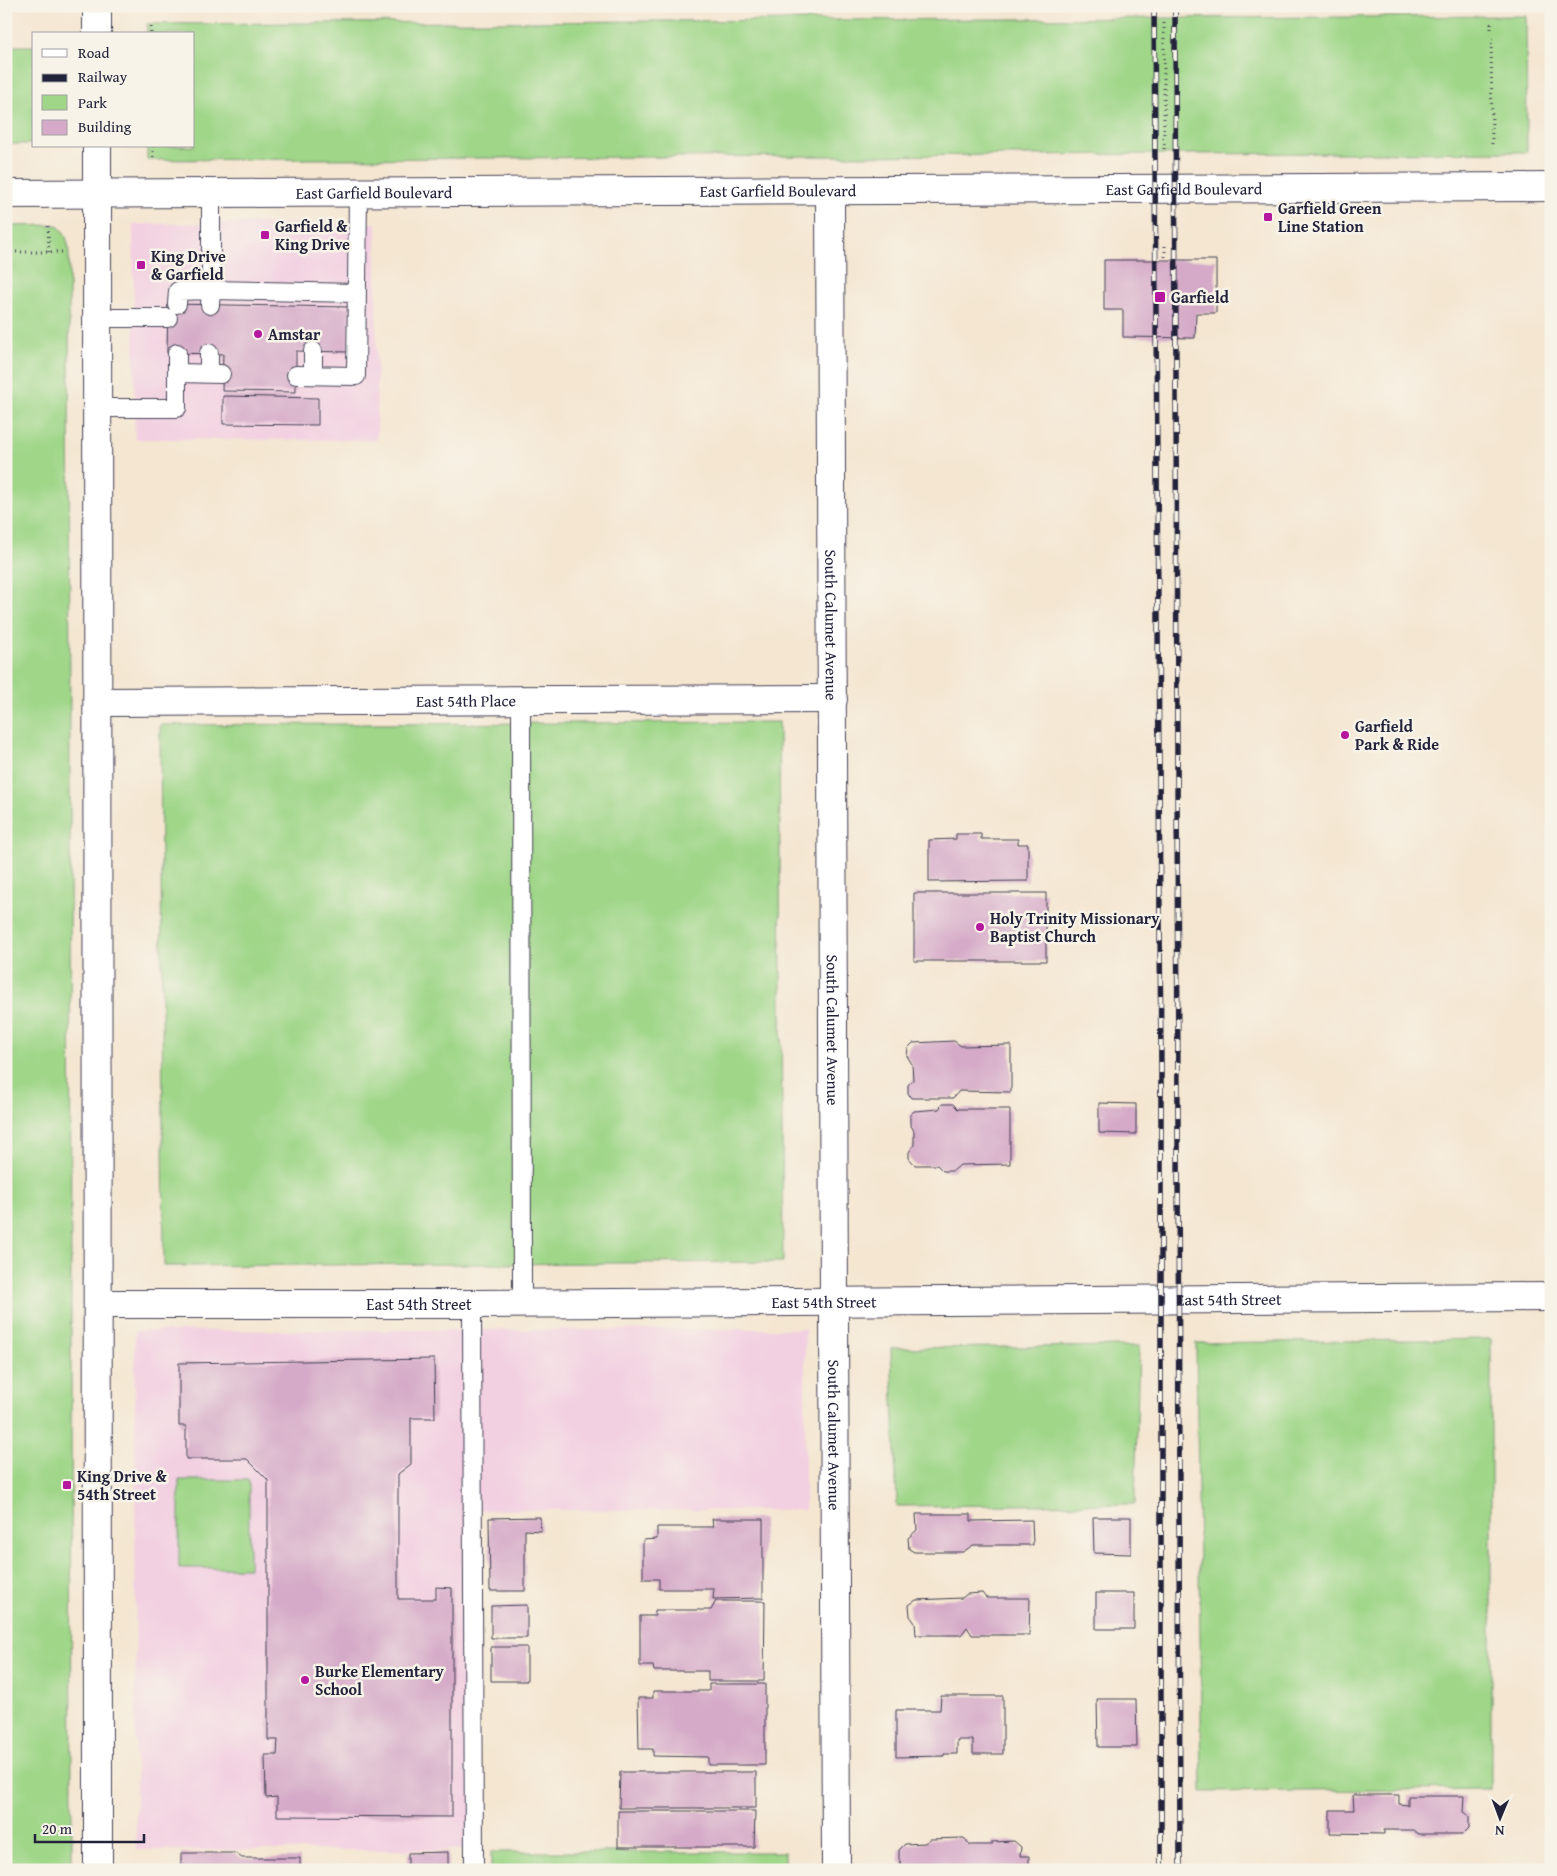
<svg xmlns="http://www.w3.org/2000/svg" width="1557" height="1876" viewBox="0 0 1557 1876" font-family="'Gentium Book Plus',serif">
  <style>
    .built { fill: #f2cfe1 }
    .green { fill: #9fd688; stroke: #607c62 }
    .building { fill: #d5aac8 }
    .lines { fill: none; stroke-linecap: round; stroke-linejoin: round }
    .service-casing { stroke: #423f52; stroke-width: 20 }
    .minor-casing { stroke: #423f52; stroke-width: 30 }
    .tertiary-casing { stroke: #423f52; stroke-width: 30 }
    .path { stroke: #423f52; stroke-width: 3; stroke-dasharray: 1 4; stroke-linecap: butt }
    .service { stroke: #fff; stroke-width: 18 }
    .minor { stroke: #fff; stroke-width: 28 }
    .tertiary { stroke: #fff; stroke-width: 28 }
    .rail-casing { stroke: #22223b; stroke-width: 5.5 }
    .rail { stroke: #f7f3e8; stroke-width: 4; stroke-dasharray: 11; stroke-linecap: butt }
    .poi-dot { fill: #b5179e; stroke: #f7f3e8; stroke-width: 2 }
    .labels { text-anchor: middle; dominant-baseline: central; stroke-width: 5; stroke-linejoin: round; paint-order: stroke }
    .street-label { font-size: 16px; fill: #22223b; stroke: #f7f3e8 }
    .poi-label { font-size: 16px; font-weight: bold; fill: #22223b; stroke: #f7f3e8; text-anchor: start }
  </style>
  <rect width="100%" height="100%" fill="#f7f3e8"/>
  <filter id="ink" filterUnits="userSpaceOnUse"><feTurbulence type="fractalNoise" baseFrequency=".02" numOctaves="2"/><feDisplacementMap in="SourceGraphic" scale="10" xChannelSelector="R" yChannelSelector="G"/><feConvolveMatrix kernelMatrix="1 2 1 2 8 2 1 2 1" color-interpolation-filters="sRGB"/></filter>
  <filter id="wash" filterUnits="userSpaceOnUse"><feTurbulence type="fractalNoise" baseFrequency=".0096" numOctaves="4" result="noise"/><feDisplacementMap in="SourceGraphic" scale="20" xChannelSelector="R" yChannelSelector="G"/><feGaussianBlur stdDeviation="1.12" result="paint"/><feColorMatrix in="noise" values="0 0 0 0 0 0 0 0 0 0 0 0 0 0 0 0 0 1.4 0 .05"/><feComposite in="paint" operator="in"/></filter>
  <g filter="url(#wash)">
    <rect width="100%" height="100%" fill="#f4e6d1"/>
    <path class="built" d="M376 223 377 440 135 439 133 224Z
      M805 1329V1510H473L474 1850H136L135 1331Z"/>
    <path class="green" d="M1526 16 1527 152 147 160V146H194V34H147V24Z
      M6 46H34V144H6Z
      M57 225C68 236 69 244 69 260L72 1870H6V226Z
      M779 722 783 1262 164 1266 160 725Z
      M1491 1339V1789L1202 1792 1196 1343Z
      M1139 1346 1135 1504 897 1506 891 1348Z
      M179 1480H249V1568H179Z
      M491 1852H785V1870H491Z"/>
    <g id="blocks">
      <path class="building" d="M1104 260H1216V313H1196L1195 338 1123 337V310H1104Z
        M168 304 349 307 348 352 296 351V392L222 391 223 354 167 353Z
        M223 396 318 398V425L223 424Z
        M956 834H981V839H1018V844H1028V881L929 882V840L956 839Z
        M914 893H1046V961H914Z
        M954 1041 961 1046 1011 1045V1092L959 1091 953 1098H911L908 1093V1085L913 1080 912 1064 907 1056 908 1048 913 1043Z
        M1099 1103 1136 1104V1134L1099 1133Z
        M942 1104H953L958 1109H1010V1164L960 1165 953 1171H943L937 1165H915L909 1158V1152L914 1145V1131L910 1124V1115L914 1111 939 1109Z
        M434 1359 435 1418H411V1464L398 1474V1599H436V1587L452 1588V1817L277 1816V1797L266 1798 265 1755H277L278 1740H268V1480L247 1459H186V1426H179V1363Z
        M916 1514H971V1521L1032 1520 1033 1545H973L963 1552H914L909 1549 908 1538 917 1530Z
        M540 1517 541 1531 525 1530V1591H490L489 1518Z
        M1093 1517H1131V1554L1094 1553Z
        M712 1519H763V1598L713 1599 714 1589H659V1579H643V1540L657 1539V1527H713Z
        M982 1593 986 1598H1030L1029 1635H972L967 1627 961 1635H916L915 1623 910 1616 909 1605 916 1600 962 1598 967 1594Z
        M1096 1593H1134V1629H1096Z
        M716 1601H765L764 1681H708V1671H654L653 1666H640V1616H655V1610H711Z
        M527 1605V1638H491V1606Z
        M491 1647H527V1681H491Z
        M709 1684H765V1765H708V1757L653 1756V1749H639L638 1698H653V1691H709Z
        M941 1696H1003V1754H973V1740H957V1754H944V1756L896 1757V1710H940Z
        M1097 1699H1136L1137 1747H1098Z
        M620 1772H756V1808H619Z
        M1353 1795H1399V1804L1408 1805V1796H1464L1463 1812 1469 1816V1828L1463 1834H1418L1413 1830H1384V1834L1330 1833V1810H1354Z
        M618 1811H755L754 1847H618Z
        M964 1838 970 1845H992V1842L1014 1841 1021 1847 1020 1856H1029V1870H905L899 1859V1850L905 1844 925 1843 930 1839Z
        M448 1852V1870H408V1853Z
        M181 1853H235L242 1858H300V1870H181Z"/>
    </g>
  </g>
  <g filter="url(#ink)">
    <use href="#blocks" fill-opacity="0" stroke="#423f52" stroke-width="1"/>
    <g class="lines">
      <defs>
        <path id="service" d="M211 193V290L357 293
          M177 304 178 291 211 290 210 305
          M97 318H168
          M177 373V353
          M209 373V353
          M296 375 356 376 358 193
          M313 375V351
          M97 408H177V373L221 374
          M521 700 522 1304
          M472 1304 474 1870"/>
        <g id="minor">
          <path id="s1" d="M830 191 836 1870"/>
          <path id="s2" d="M98 702 833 699"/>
          <path id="s3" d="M98 1304H472L1551 1297"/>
        </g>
        <g id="tertiary">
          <path d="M97 6V34"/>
          <path d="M97 146 98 1870"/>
          <path id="s4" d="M6 194 1551 187"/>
        </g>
      </defs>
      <use href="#service" class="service-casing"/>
      <use href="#minor" class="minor-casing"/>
      <use href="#tertiary" class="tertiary-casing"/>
      <path class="path" d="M1491 23 1492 147
        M151 27V34
        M153 146V158
        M1164 149V21
        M48 226 49 252
        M1165 246V260
        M6 252H66"/>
      <use href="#service" class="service"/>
      <use href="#minor" class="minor"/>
      <use href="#tertiary" class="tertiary"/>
      <defs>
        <path id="rail" d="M1154 6 1161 1071V1870
          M1175 6 1180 1870"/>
      </defs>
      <use href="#rail" class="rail-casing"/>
      <use href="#rail" class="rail"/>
    </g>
  </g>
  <g class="poi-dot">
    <rect x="1263" y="212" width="10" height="10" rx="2.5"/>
    <rect x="260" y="230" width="10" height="10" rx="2.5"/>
    <rect x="136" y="260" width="10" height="10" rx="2.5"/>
    <rect x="1154" y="291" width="12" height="12" rx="2.5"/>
    <circle cx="258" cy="334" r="5"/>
    <circle cx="1345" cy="735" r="5"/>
    <circle cx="980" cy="927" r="5"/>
    <rect x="62" y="1480" width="10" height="10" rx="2.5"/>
    <circle cx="305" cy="1680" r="5"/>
  </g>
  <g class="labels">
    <g class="street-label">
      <text stroke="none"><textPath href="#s4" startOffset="1178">East Garfield Boulevard</textPath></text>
      <text stroke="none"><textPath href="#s4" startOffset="772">East Garfield Boulevard</textPath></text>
      <text stroke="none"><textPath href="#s4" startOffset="368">East Garfield Boulevard</textPath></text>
      <text stroke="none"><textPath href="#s1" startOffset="434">South Calumet Avenue</textPath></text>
      <text stroke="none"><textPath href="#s2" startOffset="368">East 54th Place</textPath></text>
      <text stroke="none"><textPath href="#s1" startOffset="839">South Calumet Avenue</textPath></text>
      <text stroke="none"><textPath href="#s3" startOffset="1131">East 54th Street</textPath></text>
      <text stroke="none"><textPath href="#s3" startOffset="726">East 54th Street</textPath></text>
      <text stroke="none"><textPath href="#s3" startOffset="321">East 54th Street</textPath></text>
      <text stroke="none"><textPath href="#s1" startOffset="1244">South Calumet Avenue</textPath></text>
    </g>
    <g class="poi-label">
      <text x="1278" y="208">Garfield Green<tspan x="1278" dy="18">Line Station</tspan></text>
      <text x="275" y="226">Garfield &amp;<tspan x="275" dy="18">King Drive</tspan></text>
      <text x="151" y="256">King Drive<tspan x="151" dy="18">&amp; Garfield</tspan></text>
      <text x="1171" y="297">Garfield</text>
      <text x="268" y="334">Amstar</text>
      <text x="1355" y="726">Garfield<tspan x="1355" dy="18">Park &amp; Ride</tspan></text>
      <text x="990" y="918">Holy Trinity Missionary<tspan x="990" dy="18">Baptist Church</tspan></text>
      <text x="77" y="1476">King Drive &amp;<tspan x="77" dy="18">54th Street</tspan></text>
      <text x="315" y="1671">Burke Elementary<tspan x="315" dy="18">School</tspan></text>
    </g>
  </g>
  <rect width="1557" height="1876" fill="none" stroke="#f7f3e8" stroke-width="25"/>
  <rect x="32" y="32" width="162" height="115" fill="#f7f3e8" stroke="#a29fa3"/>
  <rect x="42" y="49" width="25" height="8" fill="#ffffff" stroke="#a29fa3"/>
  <text x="78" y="58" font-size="15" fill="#22223b">Road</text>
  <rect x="42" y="74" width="25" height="8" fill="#22223b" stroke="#a29fa3"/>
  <text x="78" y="82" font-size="15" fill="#22223b">Railway</text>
  <rect x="42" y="95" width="25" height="15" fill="#9fd688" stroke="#a29fa3"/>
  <text x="78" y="108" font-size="15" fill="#22223b">Park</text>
  <rect x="42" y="120" width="25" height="15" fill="#d5aac8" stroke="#a29fa3"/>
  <text x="78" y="132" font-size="15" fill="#22223b">Building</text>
  <g transform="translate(1500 1818) rotate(181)" stroke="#f7f3e8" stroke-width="4" paint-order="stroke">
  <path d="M0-4L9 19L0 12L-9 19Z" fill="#22223b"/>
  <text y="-8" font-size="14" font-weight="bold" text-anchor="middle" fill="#22223b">N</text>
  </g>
  <path d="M35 1834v8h109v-8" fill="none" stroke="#22223b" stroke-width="2.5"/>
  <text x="42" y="1834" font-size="15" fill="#22223b" stroke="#f7f3e8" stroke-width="4" paint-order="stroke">20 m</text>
</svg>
